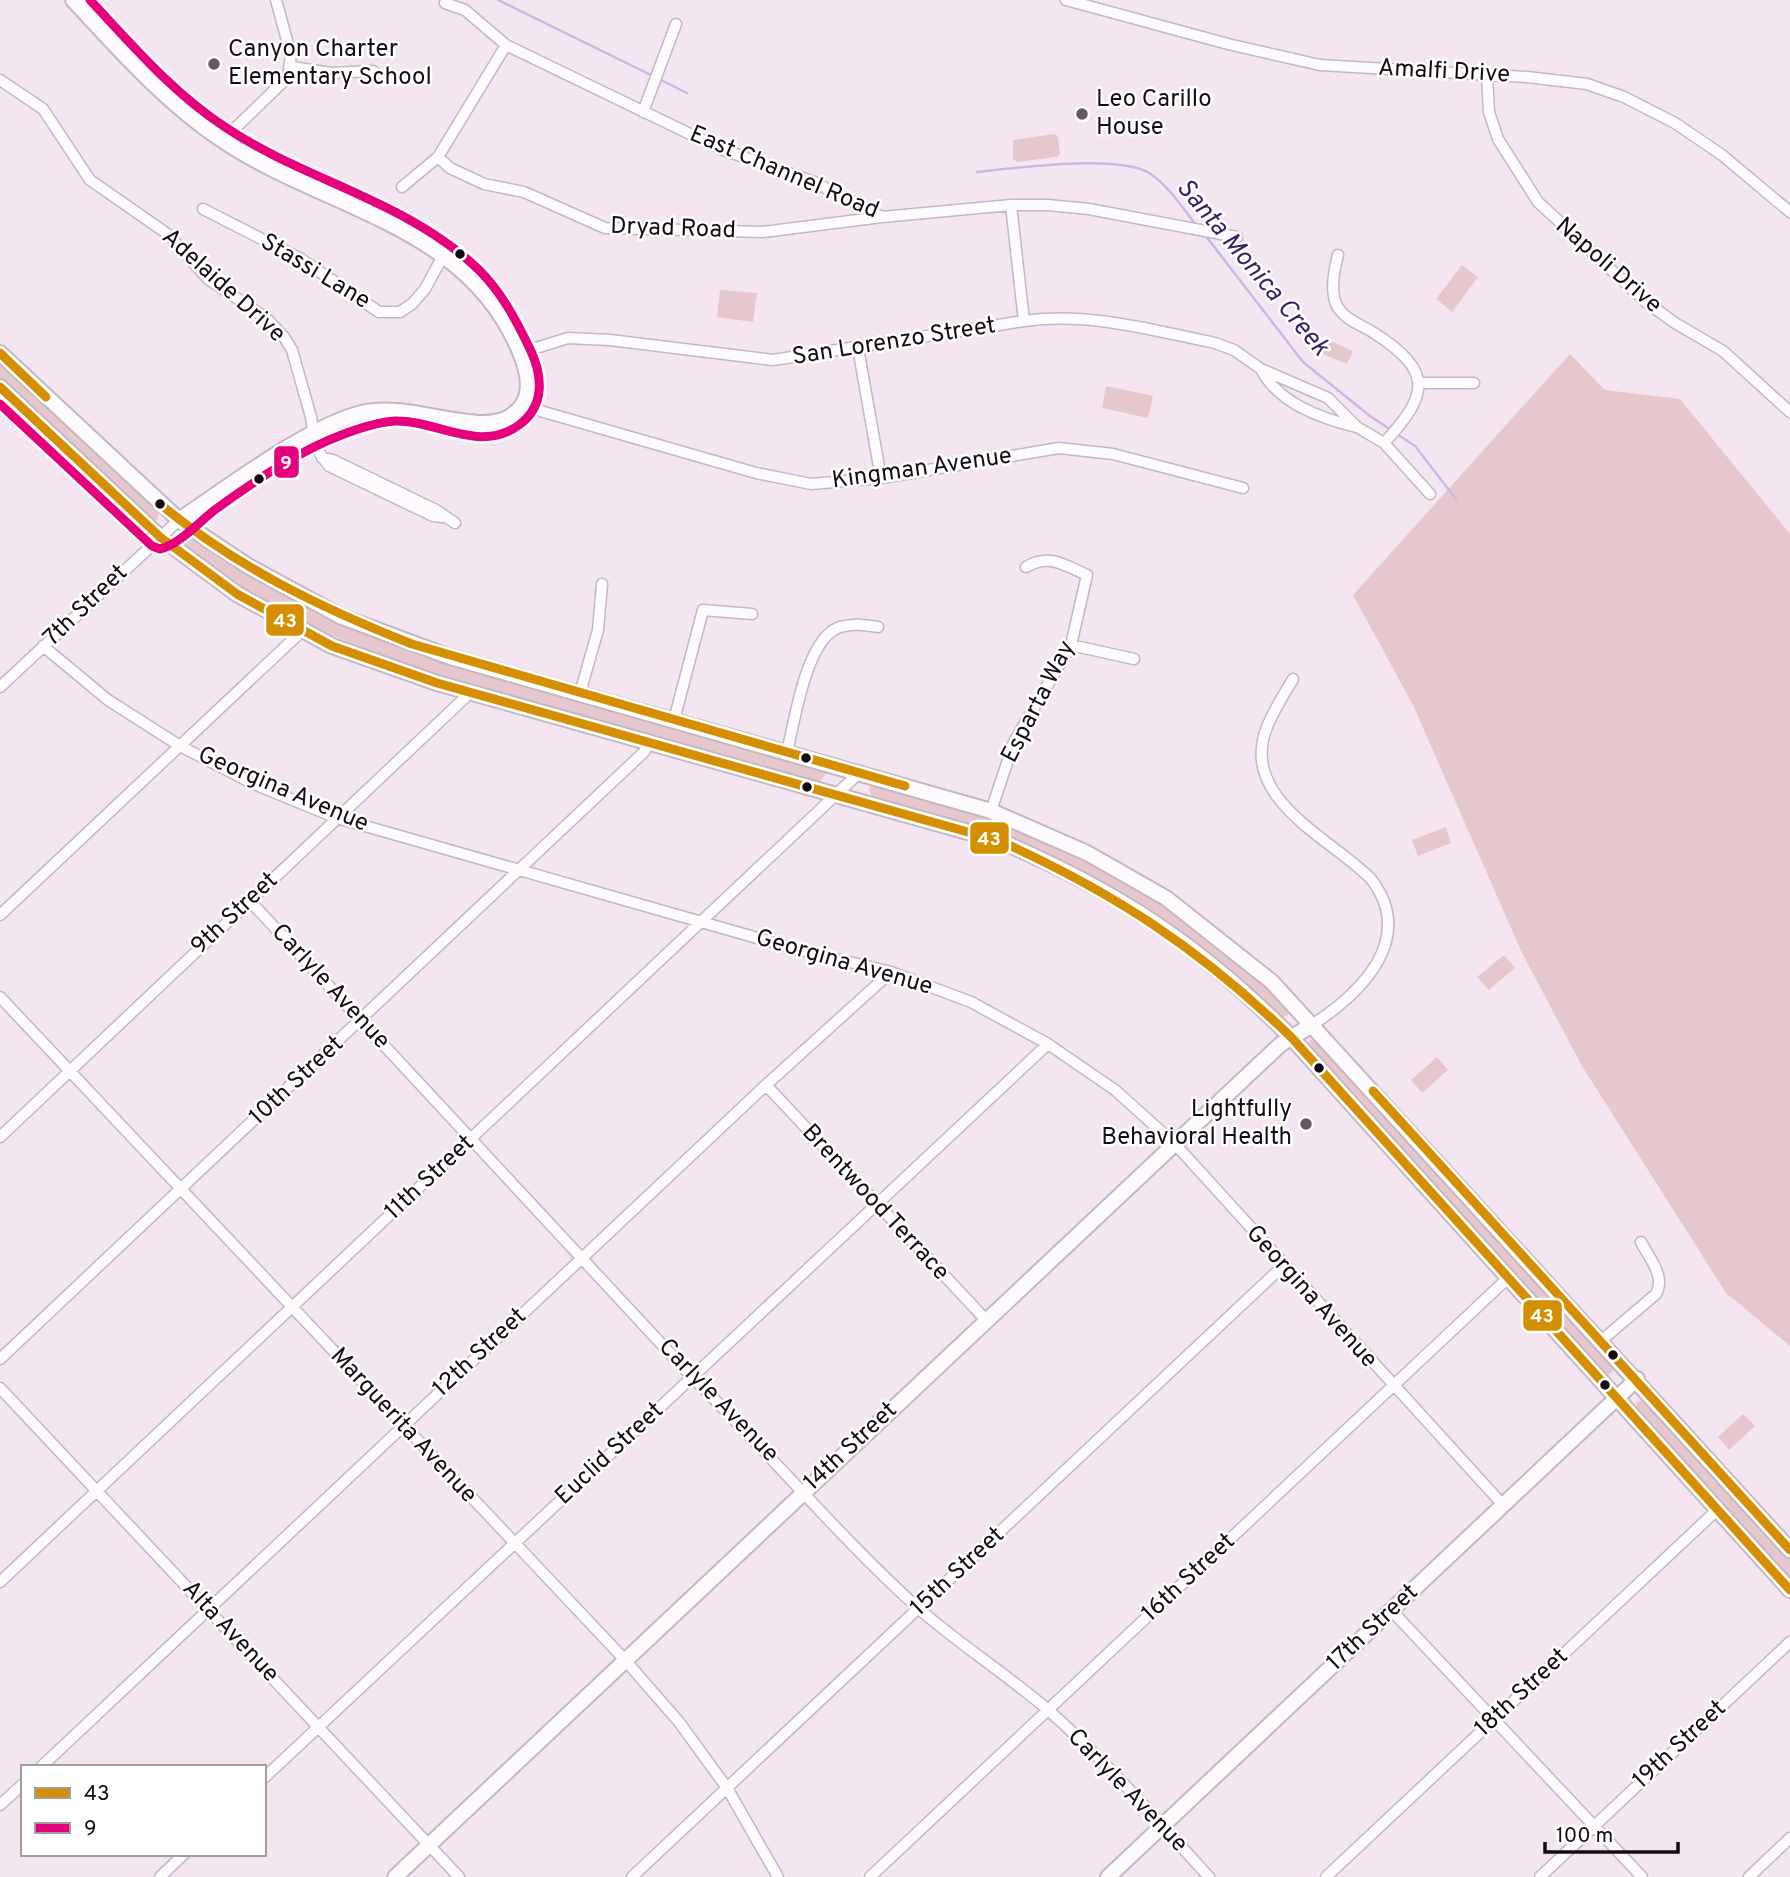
<svg xmlns="http://www.w3.org/2000/svg" width="1790" height="1877" viewBox="0 0 1790 1877" font-family="Overpass,sans-serif">
  <style>
    .green { fill: #e7c7ce }
    .lines { fill: none; stroke-linecap: round; stroke-linejoin: round }
    .stream { stroke: #c7b9e6; stroke-width: 2.5 }
    .street-casing { stroke: #c3b8c0; stroke-width: 13 }
    .secondary-casing { stroke: #c3b8c0; stroke-width: 18 }
    .street { stroke: #fdfbfd; stroke-width: 10 }
    .secondary { stroke: #fdfbfd; stroke-width: 14 }
    .bus-1-casing { stroke: #fff; stroke-width: 14 }
    .bus-2-casing { stroke: #fff; stroke-width: 14 }
    .bus-1 { stroke: #d58f03; stroke-width: 9 }
    .bus-2 { stroke: #e5007d; stroke-width: 9 }
    .poi-dot { fill: #625860; stroke: #fff; stroke-width: 2.5 }
    .bus-dot { fill: #140c12; stroke: #fff; stroke-width: 2.5 }
    .labels { text-anchor: middle; dominant-baseline: central; stroke-width: 5; stroke-linejoin: round; paint-order: stroke }
    .poi-label { font-size: 24px; fill: #140c12; stroke: #fff; text-anchor: start }
    .street-label { font-size: 24px; fill: #140c12; stroke: #fff }
    .water-label { font-size: 26px; font-style: italic; fill: #371f64; stroke: #fff }
    .line-badge { stroke: #fff; stroke-width: 2.5 }
    .badge-label { font-size: 19px; text-anchor: middle; font-weight: bold; fill: #fff }
  </style>
  <rect width="100%" height="100%" fill="#f3e6f0"/>
  <path class="green" d="M1055 134 1058 137 1060 154 1056 157 1017 162 1013 159V140Z
    M1462 265 1478 277 1452 312 1436 299Z
    M720 290 757 293 753 322 717 317Z
    M1324 338 1353 351 1347 364 1318 352Z
    M1570 354 1605 390 1680 399 1790 534V1346L1726 1293 1582 1066 1522 953 1413 705 1353 595Z
    M0 359 159 511 157 520 147 519 0 380Z
    M1106 386 1153 396 1148 418 1102 408Z
    M194 537 263 584 350 628 425 655 828 770 820 782C733 758 646 733 559 709 429 673 292 637 186 547V540Z
    M874 783C901 790 929 796 956 804 1083 841 1196 916 1289 1009L1288 1015 1280 1018C1243 984 1207 950 1166 921 1076 859 976 826 872 797L869 789Z
    M1446 827 1451 843 1418 856 1412 840Z
    M1504 955 1515 968 1489 990 1477 977Z
    M1317 1038 1618 1367 1606 1377 1308 1047 1310 1040Z
    M1437 1057 1448 1070 1422 1093 1411 1080Z
    M1643 1399 1790 1557V1579L1639 1413 1636 1403Z
    M1743 1414 1755 1426 1729 1450 1718 1437Z"/>
  <g class="lines">
    <path class="stream" d="M498 0 653 76
      M659 79 687 93
      M977 172C1015 168 1117 154 1149 173 1167 184 1183 208 1196 225
      M1205 235 1303 362 1370 416 1415 446 1456 499"/>
    <defs>
      <path id="street" d="M1066 0 1228 44 1320 65 1527 77 1587 84 1624 97 1675 123 1722 155 1790 212
        M445 3 465 10 506 45 721 149 814 182 882 217 1011 205H1048L1089 209 1237 237
        M292 67 331 73 373 71
        M1487 75 1489 112 1498 139 1538 202 1646 302 1675 323 1723 351 1790 412
        M0 80 43 109 90 180 169 235 208 279 266 318 284 337 292 350 311 417 316 448 329 466 433 516 442 517
        M643 112 676 24
        M222 141 288 77 291 55 276 0
        M438 157 450 168 484 184 524 192 605 228 763 232 882 217
        M402 187 438 157 506 45
        M1011 205 1024 321
        M203 209 301 259 379 312H400L412 304 425 289 444 254
        M1338 255C1334 270 1330 289 1336 304 1344 320 1360 324 1374 333 1435 372 1428 395 1384 443
        M858 348 881 478
        M520 353 568 338 610 340 773 360 1024 321C1090 312 1151 330 1215 343L1234 350 1261 369 1328 398 1357 427 1384 443 1430 494
        M1261 369C1278 403 1320 418 1356 427
        M1419 383H1474
        M523 406 756 473 811 484 881 478 1059 448 1113 454 1243 488
        M322 458 333 460 436 510 455 523
        M1071 645 1134 659
        M43 646 108 700 180 746 254 784 337 818 796 949 891 972 971 1002 1048 1044 1115 1090 1175 1144 1503 1505
        M1293 679C1284 694 1274 710 1267 727 1238 799 1331 838 1371 879 1417 939 1361 993 1312 1025
        M0 687 179 520
        M580 693 598 630 602 584
        M674 720 703 610 752 614
        M787 752C795 720 806 638 840 627 853 623 865 625 878 627
        M991 811 1014 742 1071 645 1087 575C1064 565 1049 553 1026 567
        M250 901 692 1377C769 1452 838 1536 918 1608 959 1644 1006 1674 1047 1709 1105 1760 1157 1820 1209 1877
        M0 915 302 631
        M0 997 625 1660 679 1722 727 1788 778 1877
        M766 1085 986 1320
        M0 1137 471 692
        M1602 1340 1656 1294C1666 1276 1649 1258 1641 1242
        M0 1359 644 752 650 741
        M0 1388 459 1877
        M0 1582 859 773
        M1392 1611 1642 1877
        M41 1767 766 1085 891 972
        M264 1778 1048 1044
        M0 1805 23 1784
        M160 1877 184 1854
        M632 1877 1283 1266
        M870 1877 1508 1278
        M1326 1877 1717 1510
        M1540 1877 1790 1642
        M1749 1877 1790 1838"/>
      <path id="secondary" d="M73 0C118 48 164 101 219 138 325 211 473 223 523 360 530 381 532 402 511 416 479 437 413 403 366 412 312 423 227 488 179 520
        M0 353 179 520 248 566 342 617 450 657 991 811 1087 853 1166 898 1272 982 1790 1550
        M0 387 160 537 237 594 332 646 437 683 1000 841C1119 892 1199 945 1291 1037L1790 1590
        M395 1877 1281 1044 1312 1025
        M1108 1877 1637 1379"/>
    </defs>
    <use href="#street" class="street-casing"/>
    <use href="#secondary" class="secondary-casing"/>
    <use href="#street" class="street"/>
    <use href="#secondary" class="secondary"/>
    <defs>
      <path id="bus-1" d="M0 353 46 397
        M0 387 160 537 237 594 332 646 437 683 1000 841C1115 893 1200 949 1291 1037L1790 1590
        M160 504C236 567 321 608 412 644L905 786
        M1373 1091 1790 1550"/>
      <path id="bus-2" d="M0 404 152 546 160 549C179 545 200 521 216 509 255 481 298 451 344 434 360 428 378 422 395 421 437 420 480 454 519 425 545 406 543 376 530 349 516 320 502 293 479 270 408 201 305 181 225 127 173 93 132 45 90 0"/>
    </defs>
    <use href="#bus-1" class="bus-1-casing"/>
    <use href="#bus-2" class="bus-2-casing"/>
    <use href="#bus-1" class="bus-1"/>
    <use href="#bus-2" class="bus-2"/>
  </g>
  <g class="poi-dot">
    <circle cx="214" cy="64" r="7"/>
    <circle cx="1082" cy="114" r="7"/>
    <circle cx="1306" cy="1124" r="7"/>
  </g>
  <g class="bus-dot">
    <circle cx="460" cy="254" r="6"/>
    <circle cx="259" cy="479" r="6"/>
    <circle cx="160" cy="504" r="6"/>
    <circle cx="806" cy="758" r="6"/>
    <circle cx="807" cy="787" r="6"/>
    <circle cx="1319" cy="1068" r="6"/>
    <circle cx="1613" cy="1355" r="6"/>
    <circle cx="1605" cy="1385" r="6"/>
  </g>
  <g class="labels">
    <g class="poi-label">
      <text x="228" y="50">Canyon Charter<tspan x="228" dy="28">Elementary School</tspan></text>
      <text x="1096" y="100">Leo Carillo<tspan x="1096" dy="28">House</tspan></text>
      <text x="1292" y="1110" text-anchor="end">Lightfully<tspan x="1292" dy="28">Behavioral Health</tspan></text>
    </g>
    <g class="street-label">
      <text transform="translate(1444 72) rotate(3)">Amalfi Drive</text>
      <text transform="translate(784 173) rotate(23)">East Channel Road</text>
      <text transform="translate(673 229) rotate(2)">Dryad Road</text>
      <text transform="translate(1608 266) rotate(41)">Napoli Drive</text>
      <text transform="translate(315 272) rotate(31)">Stassi Lane</text>
      <text transform="translate(223 286) rotate(42)">Adelaide Drive</text>
      <text transform="translate(894 342) rotate(-9)">San Lorenzo Street</text>
      <text transform="translate(922 469) rotate(-8)">Kingman Avenue</text>
      <text transform="translate(86 606) rotate(-44)">7th Street</text>
      <text transform="translate(1039 702) rotate(-63)">Esparta Way</text>
      <text transform="translate(283 790) rotate(23)">Georgina Avenue</text>
      <text transform="translate(235 914) rotate(-43)">9th Street</text>
      <text transform="translate(844 963) rotate(16)">Georgina Avenue</text>
      <text transform="translate(330 987) rotate(47)">Carlyle Avenue</text>
      <text transform="translate(297 1081) rotate(-43)">10th Street</text>
      <text transform="translate(430 1178) rotate(-43)">11th Street</text>
      <text transform="translate(875 1203) rotate(47)">Brentwood Terrace</text>
      <text transform="translate(1311 1297) rotate(48)">Georgina Avenue</text>
      <text transform="translate(480 1353) rotate(-43)">12th Street</text>
      <text transform="translate(718 1401) rotate(46)">Carlyle Avenue</text>
      <text transform="translate(403 1426) rotate(47)">Marguerita Avenue</text>
      <text transform="translate(851 1447) rotate(-43)">14th Street</text>
      <text transform="translate(610 1454) rotate(-43)">Euclid Street</text>
      <text transform="translate(958 1572) rotate(-43)">15th Street</text>
      <text transform="translate(1189 1578) rotate(-43)">16th Street</text>
      <text transform="translate(1373 1628) rotate(-43)">17th Street</text>
      <text transform="translate(230 1632) rotate(47)">Alta Avenue</text>
      <text transform="translate(1522 1693) rotate(-43)">18th Street</text>
      <text transform="translate(1680 1745) rotate(-43)">19th Street</text>
      <text transform="translate(1127 1791) rotate(46)">Carlyle Avenue</text>
    </g>
    <g class="water-label">
      <text transform="translate(1252 268) rotate(50)">Santa Monica Creek</text>
    </g>
  </g>
  <g class="line-badge">
    <rect x="273" y="445" width="27" height="34" rx="7" fill="#e5007d"/>
    <rect x="265" y="603" width="40" height="34" rx="7" fill="#d58f03"/>
    <rect x="969" y="821" width="41" height="34" rx="7" fill="#d58f03"/>
    <rect x="1522" y="1299" width="41" height="33" rx="7" fill="#d58f03"/>
  </g>
  <g class="badge-label">
    <text x="286" y="469">9</text>
    <text x="285" y="627">43</text>
    <text x="989" y="845">43</text>
    <text x="1542" y="1322">43</text>
  </g>
  <rect x="21" y="1765" width="245" height="91" fill="#ffffff" stroke="#a19ea0" stroke-width="2"/>
  <rect x="35" y="1788" width="35" height="10" fill="#d58f03" stroke="#a19ea0" stroke-width="2"/>
  <text x="84" y="1800" font-size="21" fill="#140c12">43</text>
  <rect x="35" y="1823" width="35" height="10" fill="#e5007d" stroke="#a19ea0" stroke-width="2"/>
  <text x="84" y="1835" font-size="21" fill="#140c12">9</text>
  <path d="M1545 1842v10h133v-10" fill="none" stroke="#140c12" stroke-width="3.5"/>
  <text x="1556" y="1842" font-size="21" fill="#140c12" stroke="#ffffff" stroke-width="5" paint-order="stroke">100 m</text>
</svg>
